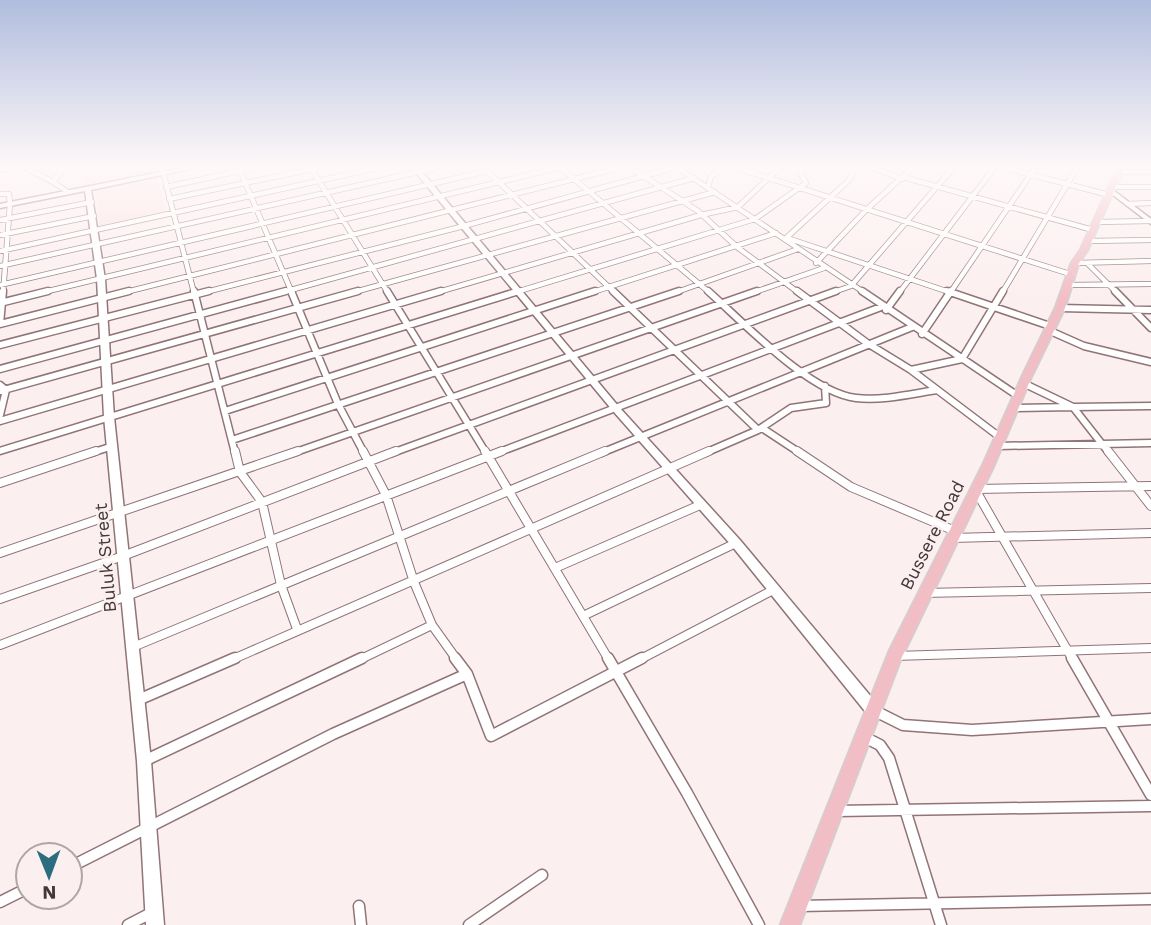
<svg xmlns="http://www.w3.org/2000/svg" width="1151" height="925" viewBox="0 0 1151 925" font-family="'Work Sans',sans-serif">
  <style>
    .built { fill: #fce3e6 }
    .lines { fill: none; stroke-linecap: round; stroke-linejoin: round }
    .street-far3-casing { stroke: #907477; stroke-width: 6 }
    .street-far2-casing { stroke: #907477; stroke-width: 9 }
    .street-far1-casing { stroke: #907477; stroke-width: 10 }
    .street-casing { stroke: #907477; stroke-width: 13 }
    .secondary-casing { stroke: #907477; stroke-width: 3 }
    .primary-casing { stroke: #d2cfcf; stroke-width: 3 }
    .street-far3 { stroke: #fff; stroke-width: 4.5 }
    .street-far2 { stroke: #fff; stroke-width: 6 }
    .street-far1 { stroke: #fff; stroke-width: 8 }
    .street { stroke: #fff; stroke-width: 10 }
    .secondary { fill: #fff; fill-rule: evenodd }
    .primary { fill: #f2bec5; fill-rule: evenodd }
    .labels { text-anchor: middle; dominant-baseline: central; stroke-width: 5; stroke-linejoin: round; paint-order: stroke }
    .street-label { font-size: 18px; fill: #433738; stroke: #fceff0 }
  </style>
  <rect width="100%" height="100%" fill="#fceff0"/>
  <path class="built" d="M83 168H157L158 173 84 187Z
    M157 176 166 213 99 228 95 188Z"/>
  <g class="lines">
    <defs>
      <path id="street-far3" d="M26 168 53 182
        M64 168 53 182 68 192
        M162 168 194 293
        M239 168 292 293
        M311 168 388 293
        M561 168 710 293
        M631 168 698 211 737 247 799 293
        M678 168 865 293
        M737 168 1073 275
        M873 168 902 179
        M1006 168 1109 195
        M0 170 13 168
        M486 170 615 293
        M1119 172H1151
        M903 177 1093 230
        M166 187 254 168
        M708 187 711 176 724 168
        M1113 187H1151
        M0 194H9L10 204 3 293
        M169 199 317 168
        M1128 204 1151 203
        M0 220 92 202
        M1097 222 1151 221
        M0 235 94 216
        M787 238 952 293
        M785 239 848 181 856 168
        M1087 241 1151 240
        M0 251 377 168
        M816 263 866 210 912 168
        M1075 263 1151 261
        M1087 263 1117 293
        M0 266 436 168
        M0 285 487 171
        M1069 285 1151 284
        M40 293 557 168
        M122 293 618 168
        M202 293 464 226 673 168
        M280 293 694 178
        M351 293 715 192
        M435 293 701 215 738 207 779 168
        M513 293 755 219 806 183 800 172 803 168
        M590 293 776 233
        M674 293 798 249
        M752 293 824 268
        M831 293 851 286 953 168
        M899 293 994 168
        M950 293 1035 168
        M1002 293 1077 168"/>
      <path id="street-far2" d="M194 291 235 453
        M291 291 338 404 364 453
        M387 291 486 453
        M613 291 758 430
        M708 291C744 323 810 393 856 398 882 401 911 394 937 390
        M797 291 867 343 911 370 962 359 1003 291
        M862 291 1018 396
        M947 291 1050 326
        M1115 291 1151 328
        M0 303 48 291
        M1060 308 1151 310
        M886 310 900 291
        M0 324 3 291
        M0 324 129 291
        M1048 330 1084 346 1151 362
        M922 334 951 291
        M0 345 209 291
        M0 369 286 291
        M911 370 1001 438
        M1023 383 1073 407 1151 406
        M0 385 6 390 0 415
        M0 391 358 291
        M1013 408 1073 407 1109 453
        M225 411 595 291
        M0 421 441 291
        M762 428 800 453
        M232 440 679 291
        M998 446 1151 443
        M0 451 519 291
        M91 453 113 446
        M293 453 757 291
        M392 453 836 291
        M497 453 881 307
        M601 453 912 327
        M705 453 758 430 791 408 826 403 825 386"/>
      <path id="street-far1" d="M235 451 240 472 262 502 281 585 297 629
        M363 451 386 495 414 582 432 625 457 660
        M485 451 609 660
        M797 451 851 487 955 531
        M1108 451 1151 506
        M0 483 96 451
        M977 489 1151 486
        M976 491 1073 660
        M952 538 1151 533
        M0 553 298 451
        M555 568 700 505
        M924 593 1151 588
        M0 599 123 556 396 451
        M583 616 736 543
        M0 645 502 451
        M133 647 605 451
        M894 656 1151 648
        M231 660 709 451
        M359 660 432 625
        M639 660 775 589"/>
      <path id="street" d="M455 658 467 674 491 736 642 658
        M608 658 687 793 759 925
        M1072 658 1151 795
        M138 700 235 658
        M873 710 903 725 972 730 1151 719
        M864 737 880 745 889 758 941 925
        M144 761 362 658
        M837 811 1151 806
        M70 867 333 734 467 674
        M0 902 28 888
        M359 906 361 925
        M799 906 1151 899
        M128 925 153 912
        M469 925 542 875"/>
      <path id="secondary" d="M181 168H195L91 190 105 279 114 417 151 761 164 925H146L137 761 104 417 97 279 85 191 0 208V204Z
        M412 168H419L619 407 740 540 878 705 880 710 878 715 873 717 868 715 732 546 613 411Z
        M1109 190H1113L1151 219V224L1109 192Z"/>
      <path id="primary" d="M1117 168H1124L1088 250 1079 263 1065 308 1032 376 994 466 901 659 800 925H780L889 651 982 466 1022 376 1055 308 1071 263 1080 250Z"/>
    </defs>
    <use href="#street-far3" class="street-far3-casing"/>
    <use href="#street-far2" class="street-far2-casing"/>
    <use href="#street-far1" class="street-far1-casing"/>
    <use href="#street" class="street-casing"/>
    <use href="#secondary" class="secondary-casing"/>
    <use href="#primary" class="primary-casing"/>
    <use href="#street-far3" class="street-far3"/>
    <use href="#street-far2" class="street-far2"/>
    <use href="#street-far1" class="street-far1"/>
    <use href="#street" class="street"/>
    <use href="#secondary" class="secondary"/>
    <use href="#primary" class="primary"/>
  </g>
  <linearGradient id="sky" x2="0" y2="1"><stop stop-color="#b0bdde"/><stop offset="0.56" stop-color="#fef8f8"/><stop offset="1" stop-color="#fef8f8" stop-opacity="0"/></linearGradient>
  <rect width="1151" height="298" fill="url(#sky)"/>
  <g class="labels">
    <g class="street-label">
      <text transform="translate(932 535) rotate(-63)">Bussere Road</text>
      <text transform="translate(105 558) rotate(-95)">Buluk Street</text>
    </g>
  </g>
  <g transform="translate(49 876) rotate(179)"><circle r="33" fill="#fceff0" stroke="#b2a5a6" stroke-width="2"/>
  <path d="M0-5L12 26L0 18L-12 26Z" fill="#2b6d7f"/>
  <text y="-10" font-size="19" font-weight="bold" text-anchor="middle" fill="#433738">N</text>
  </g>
</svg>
